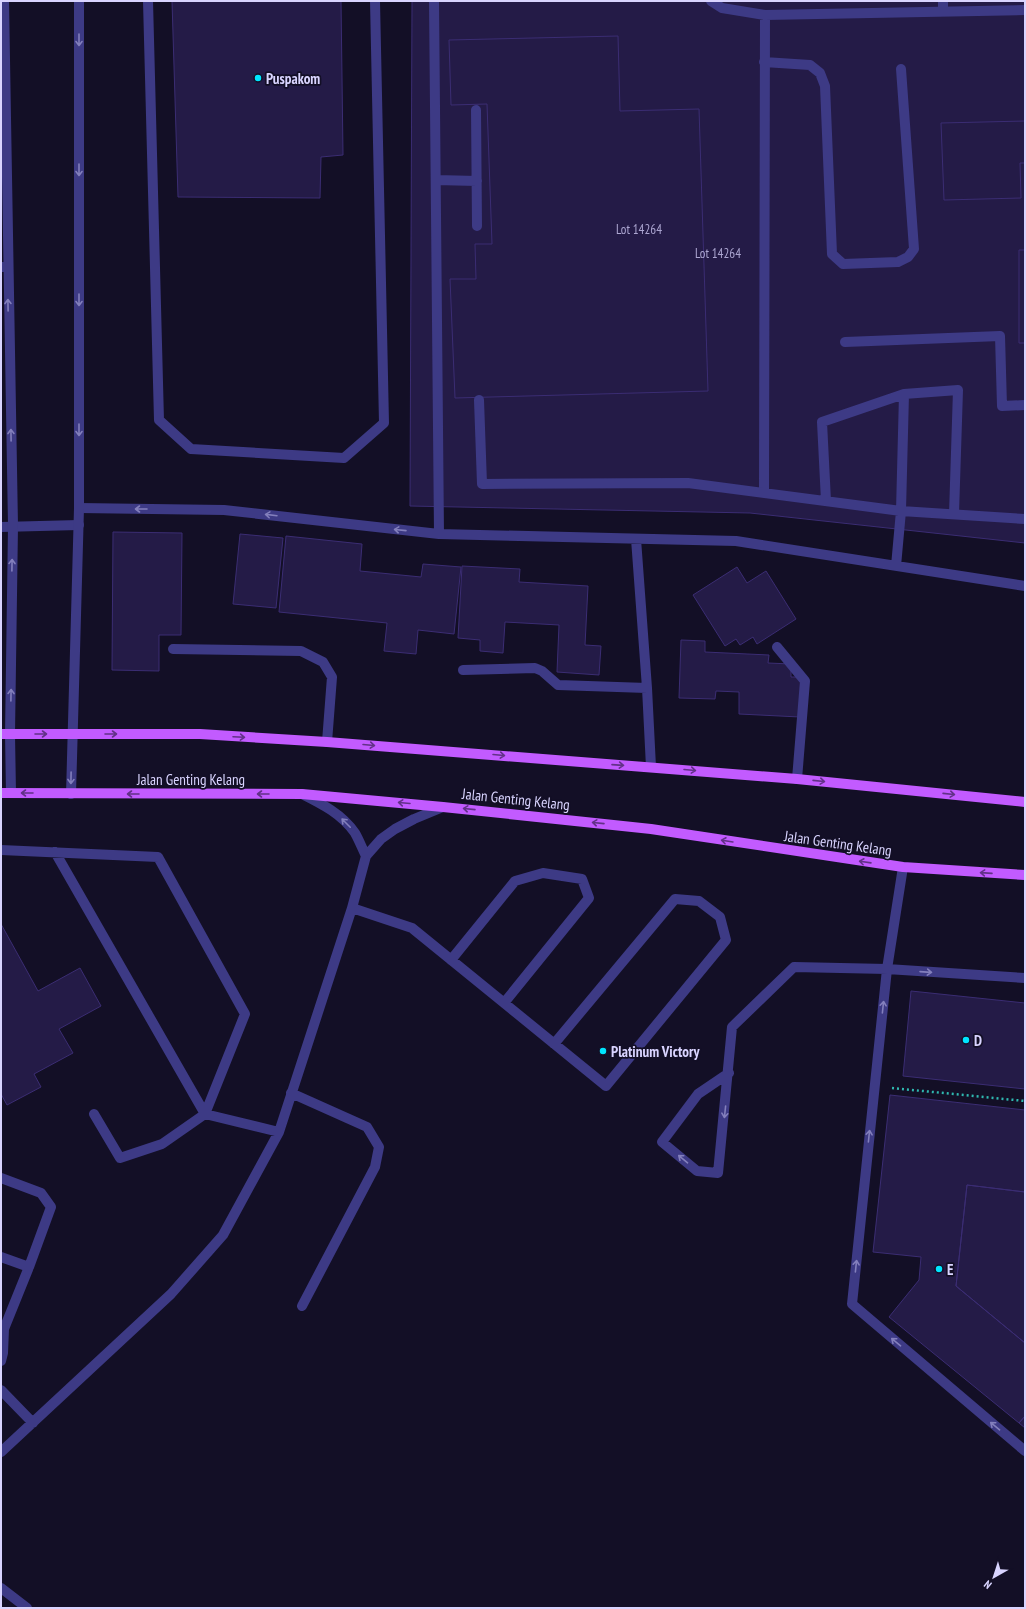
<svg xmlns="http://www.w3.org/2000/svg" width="1026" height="1609" viewBox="0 0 1026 1609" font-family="'PT Sans Narrow',sans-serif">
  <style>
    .building { fill: #241b47; stroke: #3b2d73 }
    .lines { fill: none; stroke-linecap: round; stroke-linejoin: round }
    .path { stroke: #2fb8b0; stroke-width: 2.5; stroke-dasharray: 2 3; stroke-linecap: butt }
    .service { stroke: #3d3a85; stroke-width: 10 }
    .minor { stroke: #3d3a85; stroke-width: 10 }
    .primary { stroke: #c25bff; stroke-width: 10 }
    .oneway { stroke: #837fbc }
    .oneway2 { stroke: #623188 }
    .poi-dot { fill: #00e5ff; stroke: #130f26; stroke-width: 1.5 }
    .labels { text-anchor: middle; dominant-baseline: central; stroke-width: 3.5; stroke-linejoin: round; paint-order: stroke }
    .number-label { font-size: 13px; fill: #aca6d1 }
    .poi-label { font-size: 15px; font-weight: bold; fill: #d9d4ff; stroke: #130f26; text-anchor: start }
    .street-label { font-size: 15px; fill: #d9d4ff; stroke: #130f26 }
  </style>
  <rect width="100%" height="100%" fill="#130f26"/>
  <path class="building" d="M172 1H341L343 155 321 157 320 198 178 197Z
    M412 1H1025V543L750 513 410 506Z
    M618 36 620 111 699 109 708 391 455 398 450 279H476L475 244H492L487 104 451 105 449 40Z
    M1025 121V163H1020L1021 198 944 200 941 123Z
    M1019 250H1025V343H1019Z
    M113 532 182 533 181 635H159V671L112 670Z
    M240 534 283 538 276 608 233 604Z
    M286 536 362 544 360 571 421 577 423 564 461 567 454 634 418 630 416 654 384 651 387 623 279 612Z
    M462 566 520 569 519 582 588 586 585 645 601 646 599 675 557 672 559 625 505 622 503 653 480 651V640L458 638Z
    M737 567 747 583 766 571 796 619 757 644 753 637 740 645 736 639 725 646 693 595Z
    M681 640 705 641V652L769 655 768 663 791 664V677H802L800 717 739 714V692L716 691 715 699 679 698Z
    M1 924 38 991 80 968 101 1006 59 1029 73 1053 34 1074 41 1087 7 1105 1 1094Z
    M911 991 1025 1003V1089L903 1076Z
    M890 1095 1025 1110V1192L967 1185 956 1286 1025 1343V1416L1019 1423 889 1317 919 1280 921 1257 873 1252Z
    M967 1185 1025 1192V1343L956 1286Z
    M1025 1416V1428L1019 1423Z"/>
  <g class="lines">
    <path class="path" d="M892 1088 1025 1101"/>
    <path class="service" d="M148 1 159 420 191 449 344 458 384 423 375 1
      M434 1 439 534
      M711 1 722 8 765 15 1025 10
      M943 1V11
      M764 62 810 65 820 73 825 86 832 254 843 264 898 262 908 257 914 249 901 69
      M476 110 477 226
      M436 180 477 181
      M1 267H8
      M845 342 1000 336 1002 406 1025 405
      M479 400 482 484 688 483 901 511 1025 519
      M764 493 765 15
      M826 501 822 422 904 394 958 390 954 514
      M79 508 224 510 439 534 736 541 1025 586
      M1 527 79 525
      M636 539 647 688 651 767
      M896 566 901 511 904 394
      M777 647 805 681 797 779
      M173 649 301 651 323 662 332 677 327 742
      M463 670 535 668 542 671 558 685 647 688
      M302 794C322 804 342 814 355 833 359 840 362 848 366 856
      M1 850 158 857 245 1014 205 1114 162 1144 120 1158 94 1114
      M55 852 205 1114 279 1132
      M903 867 887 969 852 1304 1025 1451
      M352 908 412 928 606 1086 726 940 720 917 699 901 675 899 554 1044
      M451 960 515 881 543 873 582 879 589 898 504 1003
      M729 1073 698 1094 662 1142 697 1171 718 1173 732 1027 794 967 887 969 1025 978
      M291 1093 367 1127 379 1147 375 1167 302 1306
      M1 1178 41 1193 51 1207 29 1267 4 1329 3 1353 1 1361
      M1 1257 29 1267
      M1 1390 33 1423
      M1 1452 171 1294 223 1235 279 1132 352 908 366 856 381 839 395 829 414 819 443 807
      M1 1588 27 1608"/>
    <path class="minor" d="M4 1 13 526 10 734 11 793
      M71 794 79 508V1"/>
    <path class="primary" d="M1 734H200L327 742 797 779 1025 802
      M1 793 302 794 443 807 651 829 903 867 1025 875"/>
  </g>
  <defs><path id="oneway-shaft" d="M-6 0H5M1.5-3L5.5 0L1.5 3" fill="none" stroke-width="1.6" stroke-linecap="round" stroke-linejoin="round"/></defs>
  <g class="oneway">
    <use href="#oneway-shaft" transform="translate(79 40) rotate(90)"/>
    <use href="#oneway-shaft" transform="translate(79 170) rotate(90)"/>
    <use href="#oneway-shaft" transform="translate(79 300) rotate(90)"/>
    <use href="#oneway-shaft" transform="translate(8 305) rotate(-91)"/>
    <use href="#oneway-shaft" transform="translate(79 430) rotate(90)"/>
    <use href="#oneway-shaft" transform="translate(11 435) rotate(-91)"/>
    <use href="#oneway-shaft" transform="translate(141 509) rotate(-180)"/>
    <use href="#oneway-shaft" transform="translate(271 515) rotate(-173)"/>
    <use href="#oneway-shaft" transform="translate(400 530) rotate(-174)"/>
    <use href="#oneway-shaft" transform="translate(12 565) rotate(-89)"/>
    <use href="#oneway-shaft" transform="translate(11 695) rotate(-89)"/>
    <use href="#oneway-shaft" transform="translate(71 778) rotate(91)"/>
    <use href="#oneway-shaft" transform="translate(346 823) rotate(-135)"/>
    <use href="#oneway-shaft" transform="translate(926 972) rotate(4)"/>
    <use href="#oneway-shaft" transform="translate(883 1007) rotate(-84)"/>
    <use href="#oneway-shaft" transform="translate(725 1112) rotate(96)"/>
    <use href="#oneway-shaft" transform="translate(869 1136) rotate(-84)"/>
    <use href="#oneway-shaft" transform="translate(683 1159) rotate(-140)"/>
    <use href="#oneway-shaft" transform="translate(856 1266) rotate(-84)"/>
    <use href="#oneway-shaft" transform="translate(896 1342) rotate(-140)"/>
    <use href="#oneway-shaft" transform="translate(995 1426) rotate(-140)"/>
  </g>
  <g class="oneway2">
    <use href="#oneway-shaft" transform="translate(41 734)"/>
    <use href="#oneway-shaft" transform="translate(111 734)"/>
    <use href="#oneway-shaft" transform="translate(239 737) rotate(3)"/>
    <use href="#oneway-shaft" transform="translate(369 745) rotate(5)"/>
    <use href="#oneway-shaft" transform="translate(499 755) rotate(5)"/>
    <use href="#oneway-shaft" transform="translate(618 765) rotate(4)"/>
    <use href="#oneway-shaft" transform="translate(690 770) rotate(5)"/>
    <use href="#oneway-shaft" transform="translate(819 781) rotate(6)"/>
    <use href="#oneway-shaft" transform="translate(27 793) rotate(-180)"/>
    <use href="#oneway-shaft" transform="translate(133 794) rotate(-180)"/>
    <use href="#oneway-shaft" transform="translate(263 794) rotate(-180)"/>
    <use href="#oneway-shaft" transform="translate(949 794) rotate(6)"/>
    <use href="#oneway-shaft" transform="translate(404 803) rotate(-175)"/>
    <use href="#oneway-shaft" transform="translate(469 809) rotate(-174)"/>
    <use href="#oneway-shaft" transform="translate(598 823) rotate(-174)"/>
    <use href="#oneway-shaft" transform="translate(727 841) rotate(-171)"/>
    <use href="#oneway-shaft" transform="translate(865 862) rotate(-172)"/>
    <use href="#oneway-shaft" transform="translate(986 873) rotate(-176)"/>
  </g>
  <g class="poi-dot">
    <circle cx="258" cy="78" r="4"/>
    <circle cx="966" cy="1040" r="4"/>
    <circle cx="603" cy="1051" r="4"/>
    <circle cx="939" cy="1269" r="4"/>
  </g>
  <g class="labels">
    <g class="number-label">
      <text x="639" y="229">Lot 14264</text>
      <text x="718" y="253">Lot 14264</text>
    </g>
    <g class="poi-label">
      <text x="266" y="78">Puspakom</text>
      <text x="974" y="1040">D</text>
      <text x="611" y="1051">Platinum Victory</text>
      <text x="947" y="1269">E</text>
    </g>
    <g class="street-label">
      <text x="191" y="779">Jalan Genting Kelang</text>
      <text transform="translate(516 799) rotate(6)">Jalan Genting Kelang</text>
      <text transform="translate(838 843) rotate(8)">Jalan Genting Kelang</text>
    </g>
  </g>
  <rect width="1026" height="1609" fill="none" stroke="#d9d4ff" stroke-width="4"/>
  <g transform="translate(994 1577) rotate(219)" stroke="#130f26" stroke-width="3" paint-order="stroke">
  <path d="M0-3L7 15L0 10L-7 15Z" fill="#d9d4ff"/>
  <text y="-6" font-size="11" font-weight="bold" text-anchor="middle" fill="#d9d4ff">N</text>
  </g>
</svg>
